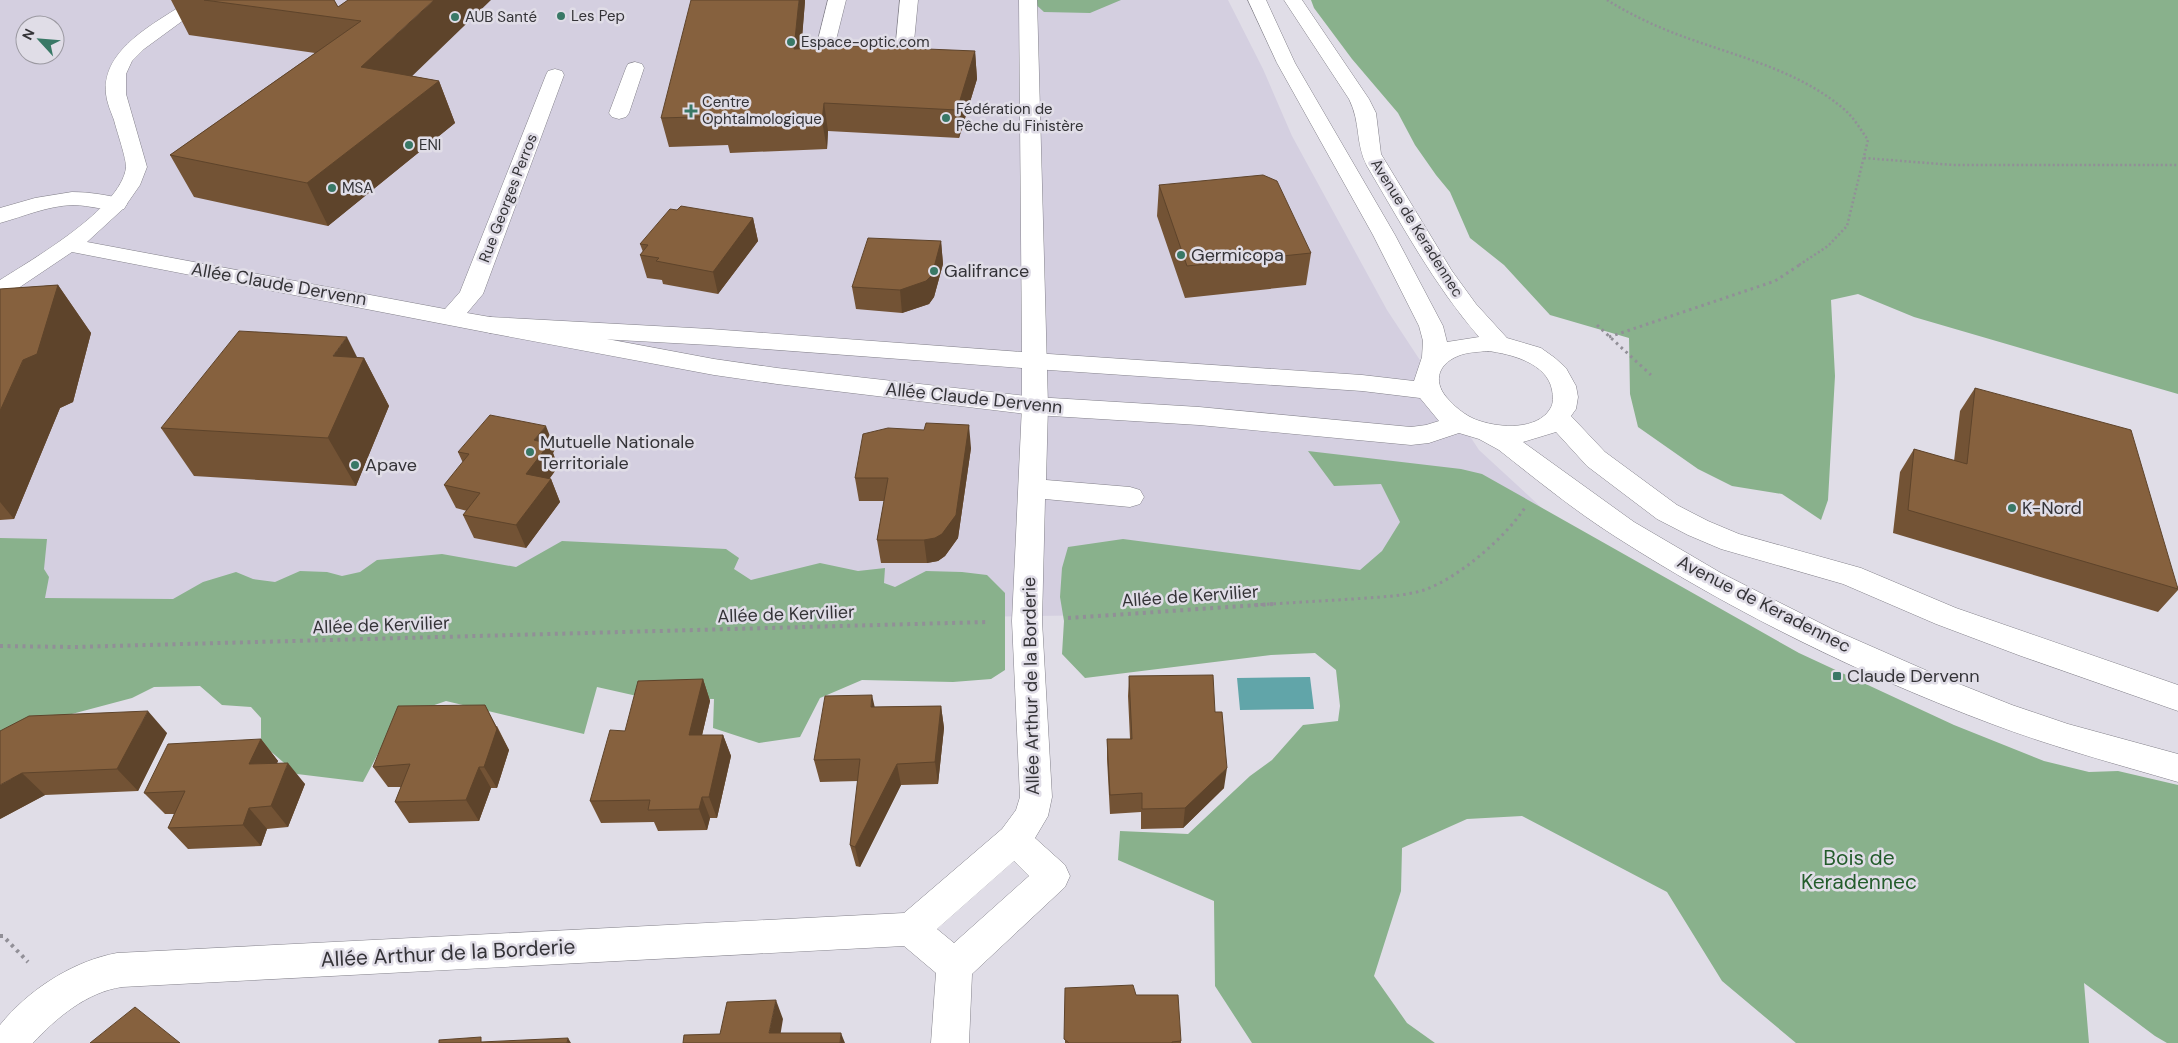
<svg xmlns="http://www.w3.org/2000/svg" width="2178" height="1043" viewBox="0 0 2178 1043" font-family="'DM Sans',sans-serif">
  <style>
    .built { fill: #d4cfe0; fill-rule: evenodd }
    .forest { fill: #89b18c }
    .water { fill: #61a5a9 }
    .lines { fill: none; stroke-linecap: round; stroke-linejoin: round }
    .lane-casing { stroke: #83818a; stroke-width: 1 }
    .street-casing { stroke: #83818a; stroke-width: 1 }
    .secondary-casing { stroke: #83818a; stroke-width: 1 }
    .path-far2 { stroke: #918f97; stroke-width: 2.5; stroke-dasharray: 2 2.5; stroke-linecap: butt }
    .path-far1 { stroke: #918f97; stroke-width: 3; stroke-dasharray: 2.5 4; stroke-linecap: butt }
    .path { stroke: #918f97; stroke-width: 4; stroke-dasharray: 3 4.5; stroke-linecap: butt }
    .lane { fill: #fff; fill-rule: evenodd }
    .street { fill: #fff; fill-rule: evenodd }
    .secondary { fill: #fff; fill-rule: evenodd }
    .wall { fill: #735335 }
    .shaded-wall { fill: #5e442b }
    .building { fill: #86613e; stroke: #5e442b }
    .poi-dot { fill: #397866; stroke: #e0dde7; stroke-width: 2 }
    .labels { text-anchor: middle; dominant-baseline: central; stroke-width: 5; stroke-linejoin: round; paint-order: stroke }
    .far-poi-label { font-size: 15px; fill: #343337; stroke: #e0dde7; text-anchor: start }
    .far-street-label { font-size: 15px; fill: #343337; stroke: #e0dde7 }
    .poi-label { font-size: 18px; fill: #343337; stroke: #e0dde7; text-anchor: start }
    .street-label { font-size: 18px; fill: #343337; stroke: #e0dde7 }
    .near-park-label { font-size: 21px; fill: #235c2b; stroke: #e0dde7 }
    .near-street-label { font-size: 21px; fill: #343337; stroke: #e0dde7 }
  </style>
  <rect width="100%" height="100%" fill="#e0dde7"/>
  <path class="built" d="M0 0H1228L1263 69 1292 136 1387 310 1479 450 1556 521 1404 611 0 630ZM25 25H55V55H25Z"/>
  <path class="forest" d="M1031 0H1121L1090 13 1044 12Z
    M1311 0H2178V394L1914 317 1858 294 1831 300 1835 376 1828 500 1821 520 1782 494 1732 486 1698 469 1638 427 1630 394 1629 338 1550 315 1504 265 1470 238 1450 192 1436 175 1415 145 1398 113 1352 59 1314 8Z
    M1308 451 1461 469 1482 474 1799 653 1954 725 2044 761 2089 772 2118 771 2178 785V1043H2167L2155 1036 2084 983 2089 1043H1796L1722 981 1667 892 1522 816 1467 819 1402 848 1401 891 1374 976 1407 1023 1435 1043H1252L1215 986 1214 901 1118 860 1120 831 1188 834 1250 776 1272 760 1303 725 1338 721 1340 706 1336 670 1315 653 1271 655 1085 678 1062 654 1064 621 1060 597 1062 568 1068 547 1123 539 1360 570 1382 551 1400 522 1381 484 1334 486Z
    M0 538 47 539 44 569 49 577 45 598 173 599 203 582 236 572 253 579 275 582 300 571 327 572 342 576 360 572 377 560 442 554 516 567 562 541 726 549 739 558 734 569 751 580 820 563 858 571 885 568 884 583 895 587 926 571 962 572 987 575 1005 593V670L991 679 953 682 862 680 820 698 800 737 759 743 713 728 714 699 646 698 597 687 584 734 446 701 397 718 363 782 297 774 261 743V718L251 707 222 705 200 686 154 687 132 698 53 719 0 749Z"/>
  <path class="water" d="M1310 677 1314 709 1240 710 1237 678Z"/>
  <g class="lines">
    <defs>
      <path id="lane" d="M828 0H846L830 64 828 68 821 70 814 68 812 64Z
        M900 0H918L912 62 910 66 903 68 896 66 894 62Z
        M635 62 642 64 644 68 629 113 626 117 619 119 612 117 609 113 626 68 628 64Z
        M72 192C90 192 106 195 124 199L127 204 124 209C108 212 89 205 73 205 47 206 25 216 0 223V208L35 198Z"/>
      <path id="street" d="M190 0H211L144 49 132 61 126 74V94L147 167 140 185 124 208 87 242 445 309 460 292 546 75 548 71 555 69 562 71 564 75 483 294 467 313 490 317 710 329 1022 352 1019 0H1037L1048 406 1046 480 1130 487 1140 490 1144 497 1140 504 1130 507 1045 499 1042 621 1052 797 1048 816 1035 838 1065 865 1070 876 1065 887 972 974 969 1043H931L936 973 904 946 122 987C87 992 56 1018 33 1043H0V1025C28 990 73 961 117 953L904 913 1002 829 1016 810 1020 797 1012 621 1022 406V368L710 345 490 333 72 252 8 295 0 297V280C33 259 120 209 126 168 127 160 116 129 114 120 111 112 107 103 106 94 101 48 158 22 190 0ZM1014 861 1029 876 954 943 937 929Z"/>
      <path id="secondary" d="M1248 0H1266L1295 63 1395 235 1443 326 1447 342 1479 337C1434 285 1402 225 1367 166 1355 143 1361 123 1349 99L1284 0H1302L1369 99 1376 113 1381 154 1452 271 1476 304 1507 338 1541 348 1555 358 1566 368 1576 386 1578 397 1576 409 1571 416 1605 452 1677 505 1708 521 1739 534 1861 568 1956 608 2178 685V711L2021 656 1936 624 1843 584 1721 549 1688 535 1657 519 1587 466 1556 432 1523 442 1634 522 1721 573 1834 630 1939 676 2012 705 2068 724 2178 754V782C2116 764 2053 747 1992 724 1861 675 1733 612 1616 537 1575 511 1537 480 1499 450L1479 439 1459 433 1429 443 1411 445 1199 425 1035 415 777 384 714 375 490 333 482 330 478 325 482 320 490 317 714 359 777 368 1035 397 1199 407 1411 427 1426 425 1439 421 1420 398 1362 391 1034 369 1025 367 1022 361 1025 355 1034 353 1362 375 1414 381 1422 357 1423 341 1419 326 1373 235 1277 63ZM1488 351C1511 354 1547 363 1552 390 1553 396 1554 403 1550 409 1537 430 1501 428 1480 421 1469 418 1457 409 1449 400 1433 384 1436 365 1458 356 1467 352 1479 352 1488 351Z"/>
    </defs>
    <use href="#lane" class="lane-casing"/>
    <use href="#street" class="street-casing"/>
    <use href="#secondary" class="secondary-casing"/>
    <path class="path-far2" d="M1607 0C1633 16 1661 29 1690 39 1743 58 1801 72 1845 110 1854 118 1861 130 1868 140L1847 226 1828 246 1799 265
      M1864 158 1953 165H2178"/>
    <path class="path-far1" d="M1597 325 1651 375
      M1609 337 1775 281 1801 264
      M1254 605C1287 603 1320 601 1353 599 1377 597 1401 597 1424 590 1459 578 1507 536 1526 506"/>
    <path class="path" d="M1068 618 1273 604
      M0 646 74 647 987 622
      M0 936H3L28 962"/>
    <use href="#lane" class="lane"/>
    <use href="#street" class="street"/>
    <use href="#secondary" class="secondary"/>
  </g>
  <path class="wall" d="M171 0H334L338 7 348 0 412 76 439 81 455 123 328 226 194 197 170 155 315 53 189 35Z
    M805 1 801 48 975 51 977 79 959 138 828 131 827 149 730 153 728 145 669 147 661 118Z
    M1159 185 1311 253 1306 285 1185 298 1157 216Z
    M677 210 753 218 758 241 718 294 663 284 662 280 647 278 640 255 643 252 640 244Z
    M941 241 943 264 934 297 929 304 902 313 856 309 852 287Z
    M58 285 91 333 73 402 60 408 14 519 0 520V289Z
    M357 357 364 358 389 406 356 486 194 476 161 428Z
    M1975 388 2178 587V590L2158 612 1893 533 1900 472 1914 449 1954 461 1960 411Z
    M971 448 958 538 945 556 938 561 927 563H881L877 540 884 501H859L855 478Z
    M555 449 553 453 558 467 549 479H551L560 502 526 548 474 538 463 515 467 511 456 508 444 485 463 463 458 452Z
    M1129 676 1215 712 1224 788 1183 828 1141 829V812L1110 814 1107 759V739H1130L1128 696Z
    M703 679 710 701 702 735H723L731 756 717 818H710L707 830 658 831 654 822 601 823 590 801 625 731Z
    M941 706 944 728 938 784 901 785 860 867 856 866 850 845 858 781 820 782 814 760 875 707Z
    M29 716 167 733 138 791 45 795 0 819Z
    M497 726 509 750 497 788H491L479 821 409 823 395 802 401 787H388L373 767Z
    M261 739 278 761 277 763 305 784 288 827 267 829 261 846 188 849 168 828 174 814H165L144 793Z
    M1065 988 1136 995 1181 1041V1043H1065Z"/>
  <path class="shaded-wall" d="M434 0H491L378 109 361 67Z
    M799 0H805V1L799 77 794 49Z
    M975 51 977 79 959 138 957 110Z
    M439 81 455 123 328 226 307 183Z
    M824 103 828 131 827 149 822 121Z
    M753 218 758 241 718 294 713 272Z
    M941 241 943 264 934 297 929 304 902 313 900 290Z
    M58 285 91 333 73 402 60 408 14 519 0 502V411Z
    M347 337 361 365 364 358 389 406 356 486 328 438 333 356Z
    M969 425 971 448 958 538 945 556 938 561 927 563 924 540Z
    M546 426 555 449 553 453 558 467 536 497 526 474 534 440Z
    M551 479 560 502 526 548 516 525Z
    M703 679 710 701 697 757 689 735Z
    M872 695 877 717 871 707Z
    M485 705 509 750 497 788 484 767Z
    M941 706 944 728 938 784 935 762Z
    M148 711 167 733 138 791 117 769Z
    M723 735 731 756 717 818 709 797Z
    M261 739 278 761 266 786 249 764Z
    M288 763 305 784 288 827 271 806Z
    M897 764 901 785 860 867 855 847Z
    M479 767 491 788 479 821 466 800Z
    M1227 768 1224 788 1183 828 1185 808Z
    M22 773 45 795 0 819V785Z
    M702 797 710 818 707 830 699 809Z
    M249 808 267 829 261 846 243 825Z
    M776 1000 783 1019 779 1043 769 1033Z
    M841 1033 845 1043H840Z
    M568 1038 571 1043H567Z"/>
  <path class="building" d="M204 0H334L338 7 348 0H434L361 67 439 81 307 183 170 155 361 21Z
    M691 0H799L794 49 855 46 975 51 957 110 824 103 822 121 724 124V116L661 118Z
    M1263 175 1277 181 1311 253 1187 266 1159 185Z
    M681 206 753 218 713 272 656 261 659 258 640 255 648 245 640 244 670 209 677 210Z
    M868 238 941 241 932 275 926 281 900 290 852 287Z
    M58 285 37 354 23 360 0 411V289Z
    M239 331 347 337 333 356 364 358 328 438 161 428Z
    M1975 388 2131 430 2178 589 1908 510 1914 449 1967 464Z
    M490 415 546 426 534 440 549 444 526 474 551 479 516 525 463 515 480 493 444 485 469 454 458 452Z
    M926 423 969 425 956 515 942 534 935 538 924 540H877L888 478H855L863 434 888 428 924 430Z
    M1213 675 1215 712H1222L1227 768 1185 808 1142 809V793L1110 795 1107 739H1132L1129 676Z
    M703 679 689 735H723L709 797H702L699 809 648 810 650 800 590 801 610 730 625 731 638 681Z
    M872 695 871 707 941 706 935 762 897 764 855 847 850 845 860 759 814 760 825 696Z
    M485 705 497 729 484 767H479L466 800 395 802 410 764 373 767 398 706Z
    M148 711 117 769 22 773 0 785V731L29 716Z
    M261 739 249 764 288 763 271 806 249 808 243 825 168 828 185 791 144 793 168 744Z
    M1133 985 1136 995H1178L1181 1041 1172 1042V1043H1069L1064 1039 1065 988Z
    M776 1000 769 1033H841L840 1043H683L684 1035 720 1034 727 1002Z
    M135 1007 180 1043H90Z
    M481 1037V1042L568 1038 567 1043H439V1040Z"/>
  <g class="poi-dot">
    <circle cx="561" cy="16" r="5"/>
    <circle cx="455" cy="17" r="5"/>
    <circle cx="791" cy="42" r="5"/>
    <path d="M688.5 103.5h5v5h5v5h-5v5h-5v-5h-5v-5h5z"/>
    <circle cx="946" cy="118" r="5"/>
    <circle cx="409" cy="145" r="5"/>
    <circle cx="332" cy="188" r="5"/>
    <circle cx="1181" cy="255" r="5"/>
    <circle cx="934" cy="271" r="5"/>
    <circle cx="530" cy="452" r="5"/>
    <circle cx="355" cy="465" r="5"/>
    <circle cx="2012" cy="508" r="5"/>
    <rect x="1832" y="671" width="10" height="10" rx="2.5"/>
  </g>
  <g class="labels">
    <g class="far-poi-label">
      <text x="571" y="16">Les Pep</text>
      <text x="465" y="17">AUB Santé</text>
      <text x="801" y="42">Espace-optic.com</text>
      <text x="702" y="102">Centre<tspan x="702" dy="17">Ophtalmologique</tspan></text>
      <text x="956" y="109">Fédération de<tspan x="956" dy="17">Pêche du Finistère</tspan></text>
      <text x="419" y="145">ENI</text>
      <text x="342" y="188">MSA</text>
    </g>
    <g class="far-street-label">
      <text transform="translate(508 198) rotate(-69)">Rue Georges Perros</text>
      <text transform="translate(1417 228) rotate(58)">Avenue de Keradennec</text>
    </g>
    <g class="poi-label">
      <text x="1191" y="255">Germicopa</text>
      <text x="944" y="271">Galifrance</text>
      <text x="540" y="442">Mutuelle Nationale<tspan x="540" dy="21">Territoriale</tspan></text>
      <text x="365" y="465">Apave</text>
      <text x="2022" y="508">K-Nord</text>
      <text x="1847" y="676">Claude Dervenn</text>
    </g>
    <g class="street-label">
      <text transform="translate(279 284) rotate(10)">Allée Claude Dervenn</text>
      <text transform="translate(974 398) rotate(6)">Allée Claude Dervenn</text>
      <text transform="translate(1190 596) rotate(-4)">Allée de Kervilier</text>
      <text transform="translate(1764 604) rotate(27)">Avenue de Keradennec</text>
      <text transform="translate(786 614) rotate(-2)">Allée de Kervilier</text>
      <text transform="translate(381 625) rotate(-2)">Allée de Kervilier</text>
      <text transform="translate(1031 686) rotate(-91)">Allée Arthur de la Borderie</text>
    </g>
    <g class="near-park-label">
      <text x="1859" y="858">Bois de<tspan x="1859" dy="24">Keradennec</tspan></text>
    </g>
    <g class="near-street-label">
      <text transform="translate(448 953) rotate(-3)">Allée Arthur de la Borderie</text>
    </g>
  </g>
  <g transform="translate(40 40) rotate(296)"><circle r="24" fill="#e0dde7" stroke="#9b99a1"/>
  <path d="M0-4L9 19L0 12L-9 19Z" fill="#397866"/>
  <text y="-8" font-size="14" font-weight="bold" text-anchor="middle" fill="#343337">N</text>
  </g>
</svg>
